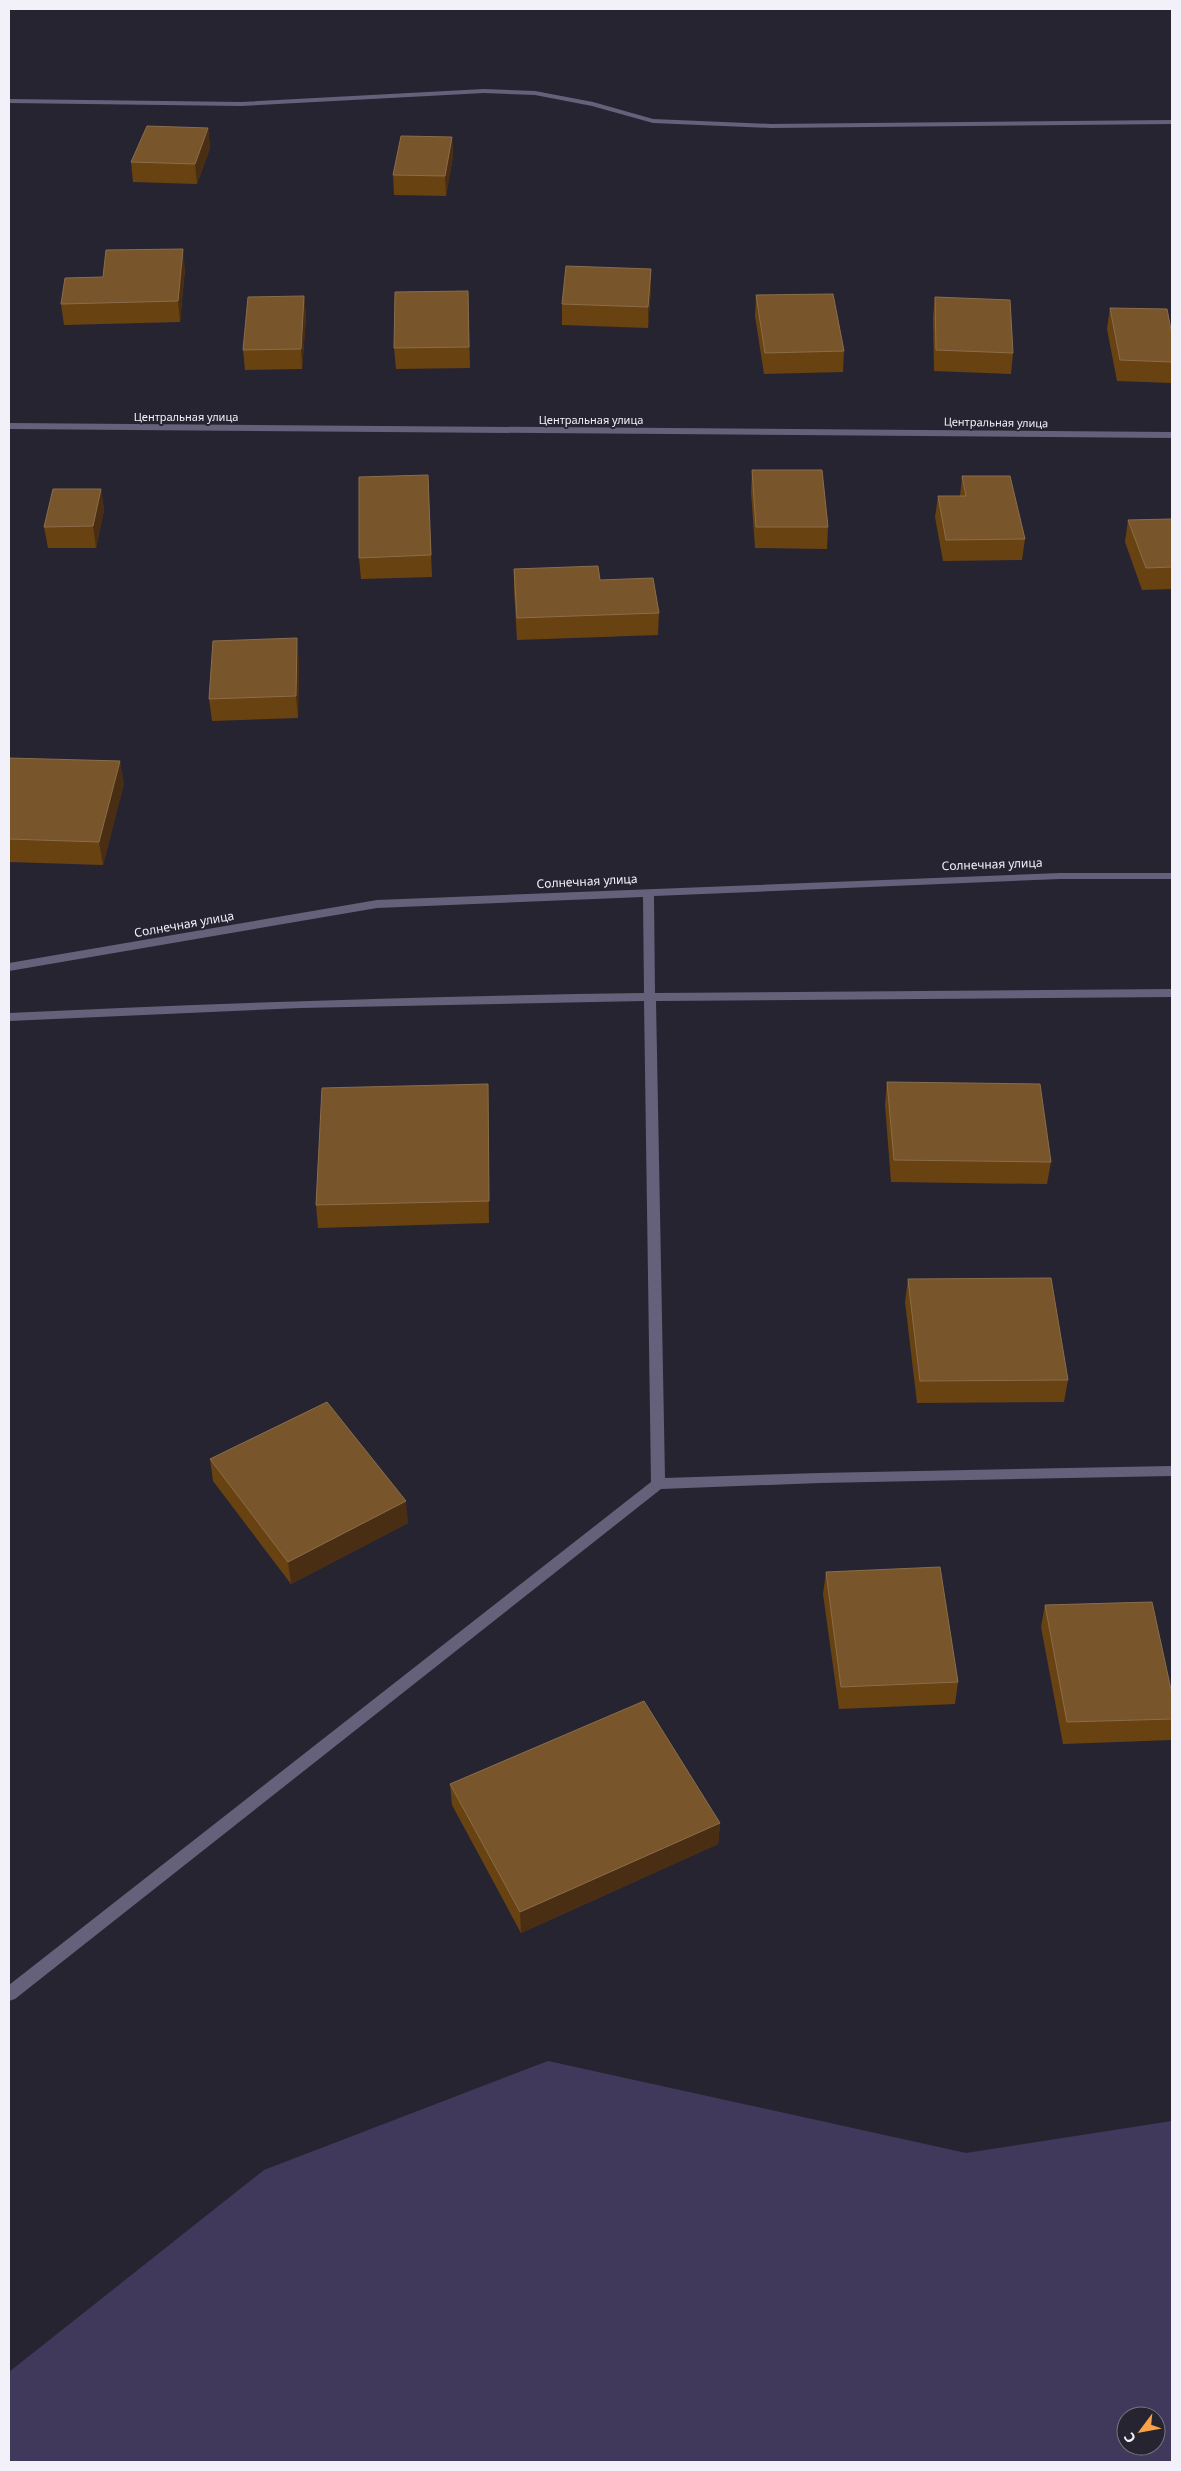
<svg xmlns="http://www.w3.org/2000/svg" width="1181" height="2471" viewBox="0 0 1181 2471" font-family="'Noto Sans',sans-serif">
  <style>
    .green { fill: #41395c; fill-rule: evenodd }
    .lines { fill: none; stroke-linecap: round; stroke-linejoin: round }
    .minor { fill: #66617a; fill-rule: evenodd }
    .wall { fill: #694212 }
    .shaded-wall { fill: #492e14 }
    .building { fill: #78552a; stroke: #8b6d4b }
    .labels { text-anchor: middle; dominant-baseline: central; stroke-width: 4; stroke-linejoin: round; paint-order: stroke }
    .far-street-label { font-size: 11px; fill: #f2f1fa; stroke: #272432 }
    .street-label { font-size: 12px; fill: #f2f1fa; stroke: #272432 }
  </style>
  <rect width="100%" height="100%" fill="#272432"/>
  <path class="green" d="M548 2061 966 2153 1172 2121V2462H9V2372L264 2170ZM1126 2416H1156V2446H1126Z"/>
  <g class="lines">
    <path class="minor" d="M484 89 535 91 593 102 653 119 771 124 1172 120V124L771 128 653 123 592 106 535 95 484 93 241 106 9 103V99L241 102Z
      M9 423 1172 432V438L9 429Z
      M1060 873H1172V879H1060L654 896 655 993 1172 989V997L656 1001 665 1478 820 1473 1172 1466V1476L820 1483 661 1489 15 1999 9 2001V1985L651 1482 644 1001 300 1008 9 1021V1013C221 1003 432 996 644 993L643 897 377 908 9 971V963L377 900Z"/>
  </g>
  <path class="wall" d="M208 128 210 148 197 184 133 182 131 162Z
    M452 137 453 156 446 196 394 195 393 175Z
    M185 269 180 322 64 325 61 304 103 277Z
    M651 289 648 328 562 325V304Z
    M468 291 470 368 396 369 394 348Z
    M756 295 844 351 843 372 764 374 755 316Z
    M304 296 306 317 302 369 245 370 243 350Z
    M935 297 1013 353 1011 374 934 371 933 317Z
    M1110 308 1172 335V383L1117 381 1107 329Z
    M752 470 828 527 827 549 755 548 751 492Z
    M428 475 432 577 361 579 359 558Z
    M962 476 1025 539 1022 560 943 561 935 517 938 496H960Z
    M101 489 104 510 96 548H48L44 527Z
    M1172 519V589L1142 590 1125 542 1128 520Z
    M514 569 600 580 659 613 658 635 517 640 514 590Z
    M299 660 298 718 212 721 209 699Z
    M9 758 124 783 103 865 9 862Z
    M887 1082 1051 1162 1047 1184 891 1182 885 1105Z
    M488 1084 489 1223 318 1228 316 1205Z
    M908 1279 1068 1380 1064 1402 917 1403 905 1302Z
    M210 1459 408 1523 291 1584 213 1481Z
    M826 1572 958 1682 955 1704 839 1709 823 1594Z
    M1045 1605 1172 1694V1740L1063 1744 1041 1627Z
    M450 1784 720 1823 718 1844 521 1933 452 1805Z"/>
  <path class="shaded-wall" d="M208 128 210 148 197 184 195 164Z
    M452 137 453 156 446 196 445 176Z
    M183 249 185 269 180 322 178 301Z
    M651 269V289L648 328V307Z
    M304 296 306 317 302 369 301 349Z
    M101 489 104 510 96 548 93 526Z
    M297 638 299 660 298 718 296 696Z
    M120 761 124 783 103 865 99 842Z
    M488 1084V1107L489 1223V1201Z
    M406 1501 408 1523 291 1584 288 1562Z
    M720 1823 718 1844 521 1933 520 1912Z"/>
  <path class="building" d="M147 126 208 128 195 164 131 162Z
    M401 136 452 137 445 176 393 175Z
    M183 249 178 301 61 304 65 278 103 277 106 250Z
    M566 266 651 269 648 307 562 304Z
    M468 291 469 347 394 348 395 292Z
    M833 294 844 351 765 353 756 295Z
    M304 296 301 349 243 350 248 297Z
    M935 297 1010 300 1013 353 936 350Z
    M1110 308 1167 309 1172 335V362L1120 360Z
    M752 470H822L828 527H756Z
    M428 475 431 555 359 558V477Z
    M962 476H1010L1025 539 946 540 938 496H966Z
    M53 489H101L93 526 44 527Z
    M1172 519V567L1146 568 1128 520Z
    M598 566 600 580 653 578 659 613 517 618 514 569Z
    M297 638 296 696 209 699 213 641Z
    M9 758 120 761 99 842 9 839Z
    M887 1082 1040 1084 1051 1162 894 1160Z
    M488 1084 489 1201 316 1205 322 1088Z
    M1051 1278 1068 1380 920 1381 908 1279Z
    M327 1402 406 1501 288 1562 210 1459Z
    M940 1567 958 1682 841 1687 826 1572Z
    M1152 1602 1172 1694V1719L1067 1722 1045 1605Z
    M644 1701 720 1823 520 1912 450 1784Z"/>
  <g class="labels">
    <g class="far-street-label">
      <text x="186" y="416">Центральная улица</text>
      <text x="591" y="419">Центральная улица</text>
      <text transform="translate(996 422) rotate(1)">Центральная улица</text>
    </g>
    <g class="street-label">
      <text transform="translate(992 864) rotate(-2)">Солнечная улица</text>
      <text transform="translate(587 881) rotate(-3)">Солнечная улица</text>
      <text transform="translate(184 924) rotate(-10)">Солнечная улица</text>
    </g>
  </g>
  <rect width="1181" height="2471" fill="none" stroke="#f2f1fa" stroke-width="20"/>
  <g transform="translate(1141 2431) rotate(238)"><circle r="24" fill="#272432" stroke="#787682"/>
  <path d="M0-4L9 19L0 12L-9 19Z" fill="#f7a248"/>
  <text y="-8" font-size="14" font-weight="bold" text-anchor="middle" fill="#f2f1fa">С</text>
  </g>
</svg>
